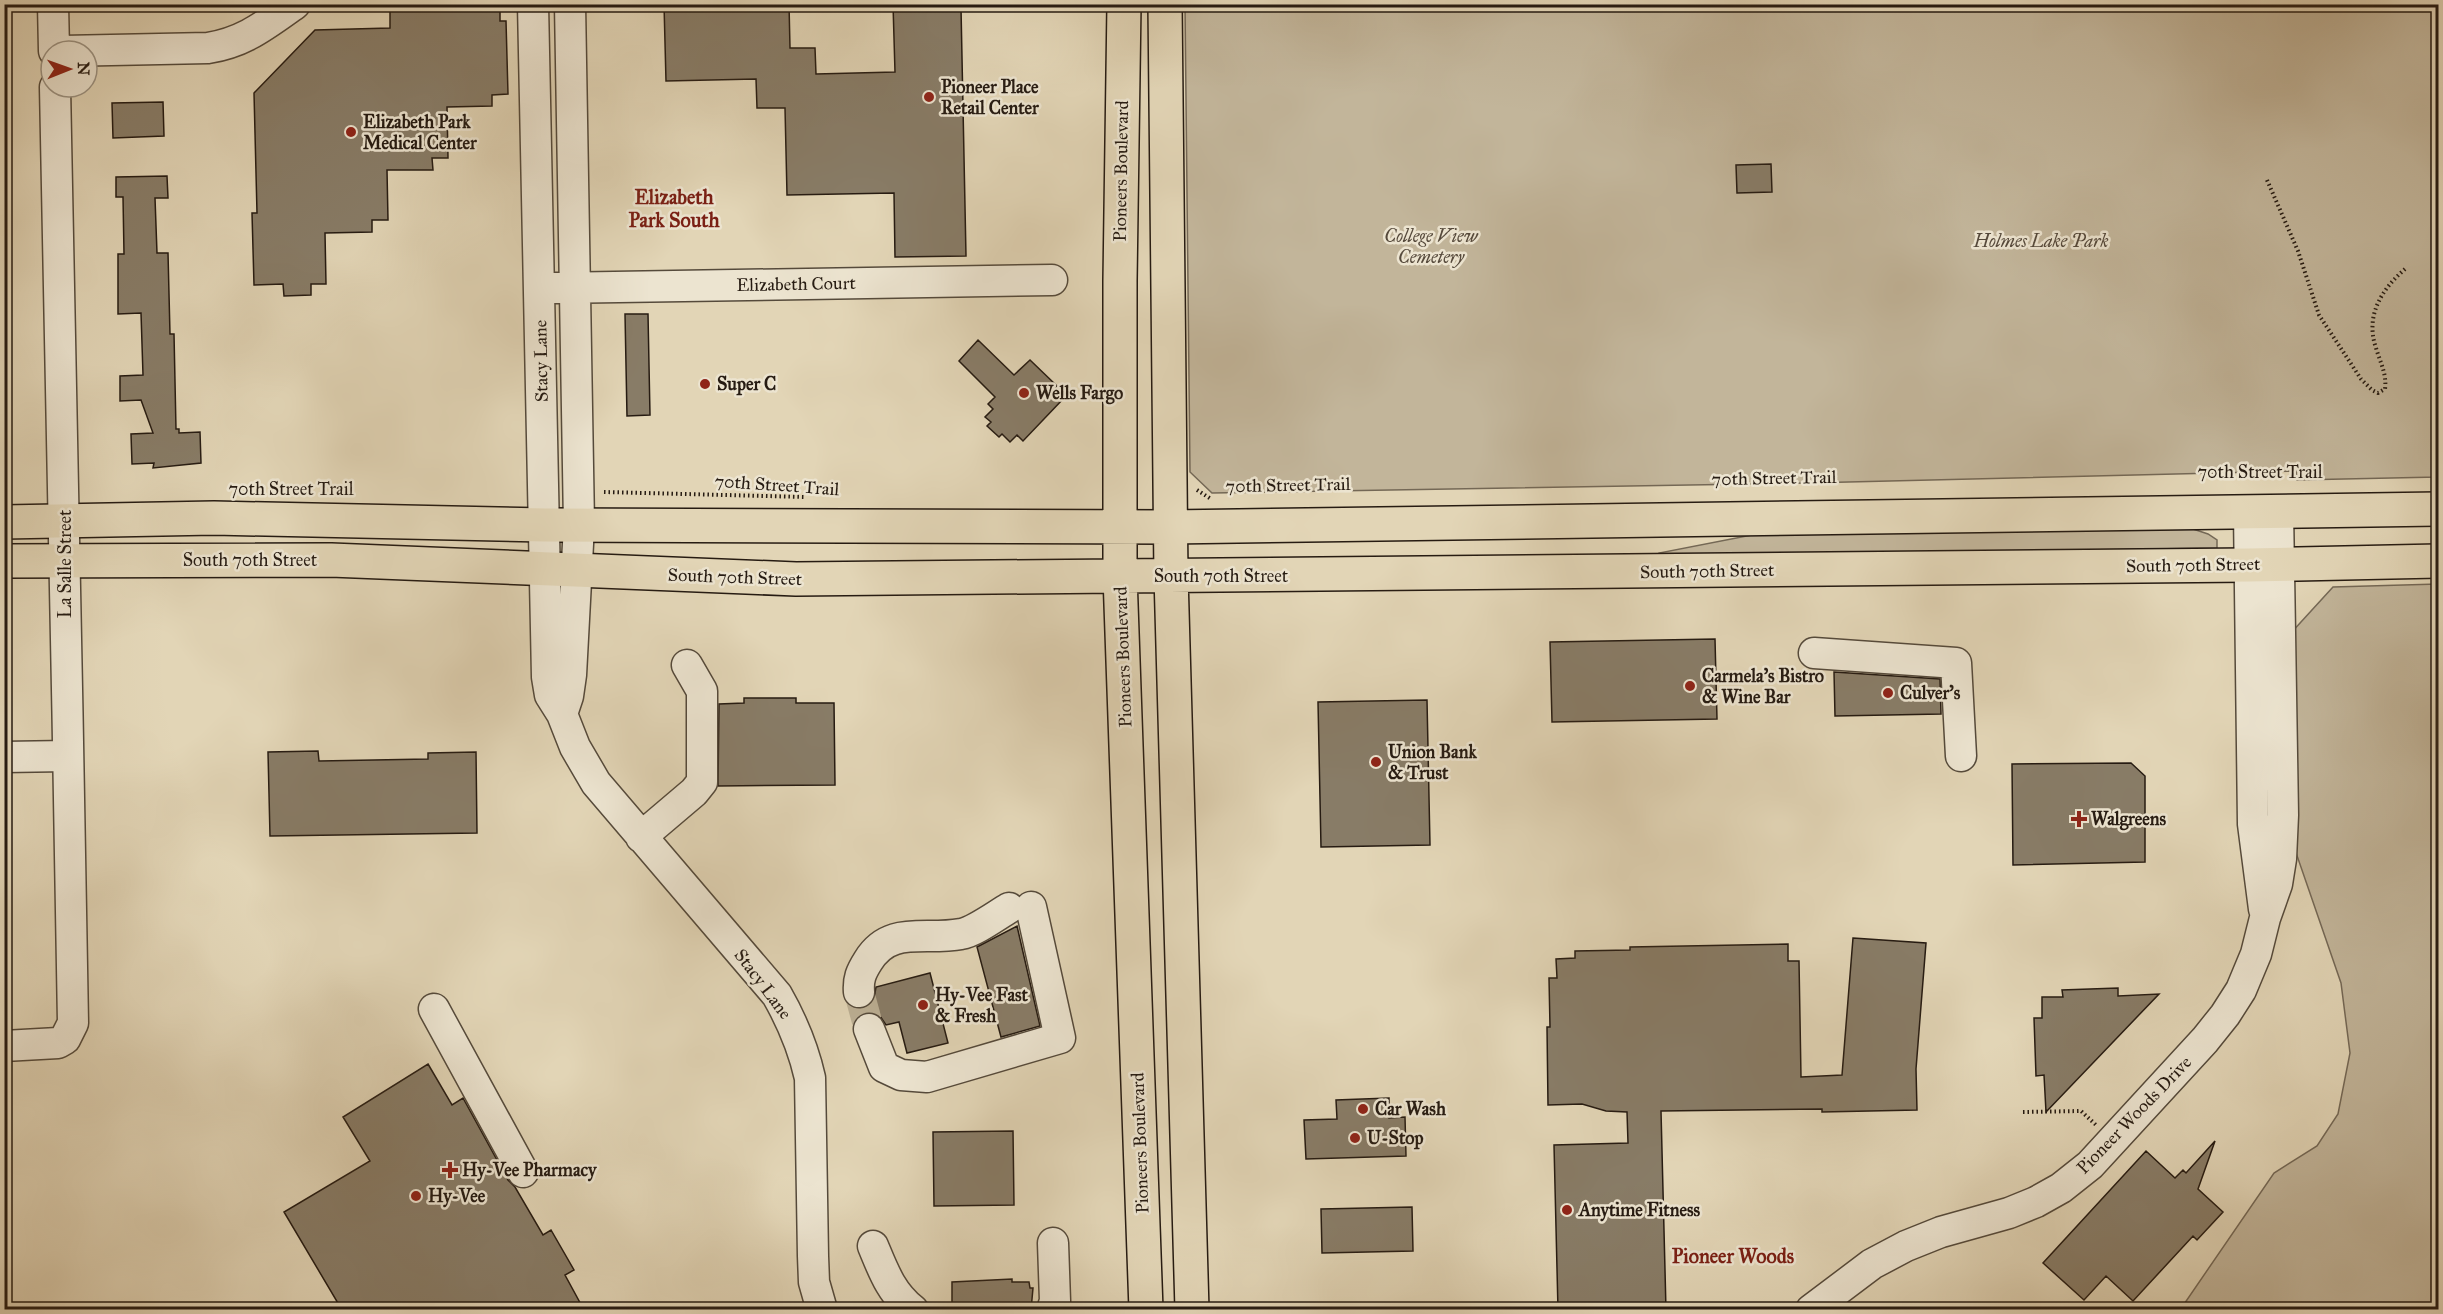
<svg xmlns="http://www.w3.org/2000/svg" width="2443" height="1314" viewBox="0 0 2443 1314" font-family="'IM FELL Great Primer',serif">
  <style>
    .green { fill: #c2b59a; stroke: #746856; stroke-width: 1.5 }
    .building { fill: #887c67; stroke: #261b12; stroke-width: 1.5 }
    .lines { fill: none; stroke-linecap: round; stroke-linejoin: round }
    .minor-tunnel { stroke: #bcb095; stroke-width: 30; stroke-dasharray: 30 15; stroke-linecap: butt }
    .minor-casing { stroke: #554a3b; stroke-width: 33 }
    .major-casing { stroke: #261b12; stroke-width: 36 }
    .path { stroke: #261b12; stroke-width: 4; stroke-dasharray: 1.5 3; stroke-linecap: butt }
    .minor { stroke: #ece4d0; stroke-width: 30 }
    .major { stroke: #e2d5b6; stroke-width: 33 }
    .poi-dot { fill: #8f2418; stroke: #ece4d0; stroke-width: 2 }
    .labels { text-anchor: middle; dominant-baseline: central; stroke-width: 5; stroke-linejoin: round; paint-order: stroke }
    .poi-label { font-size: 18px; font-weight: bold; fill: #261b12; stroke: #ece4d0; text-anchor: start }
    .street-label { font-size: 18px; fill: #261b12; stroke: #ece4d0 }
    .park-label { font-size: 18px; font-style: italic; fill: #55493b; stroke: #ece4d0 }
    .neighbourhood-label { font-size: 20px; font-weight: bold; fill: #7a1f14; stroke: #ece4d0 }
  </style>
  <rect width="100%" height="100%" fill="#e2d5b6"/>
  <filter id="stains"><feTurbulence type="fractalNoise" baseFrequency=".00333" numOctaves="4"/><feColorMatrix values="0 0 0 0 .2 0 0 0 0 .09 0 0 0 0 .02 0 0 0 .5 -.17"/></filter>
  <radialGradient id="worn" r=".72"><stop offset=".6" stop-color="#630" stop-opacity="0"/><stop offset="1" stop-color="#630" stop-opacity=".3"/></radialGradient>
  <path class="green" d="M1185 5H2438V477L2297 480 2296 471 1807 483 1212 493 1190 472Z
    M2190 528 2208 534 2217 540V548L1659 556V553L1762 533Z
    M2438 584V1309L2180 1310 2274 1173 2317 1146 2338 1114 2350 1053 2341 983 2283 815 2280 645 2333 587Z"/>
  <path class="building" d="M664 4H789L790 48H815L816 74 895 72 893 4H953L954 8H961L966 256 895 257 894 193 787 195 785 108H757L756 79 666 81Z
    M500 8V21H506L508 94 492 95V106L447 107 448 158H432L433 170H387L388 220H372V232L325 233 326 284H311V295L284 296 283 284 254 285 252 213H257L254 93 315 30 390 28V10Z
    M163 102 164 136 113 138 112 103Z
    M1771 164 1772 192 1737 193 1736 165Z
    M167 176 168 198H155L157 253H168L170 334H174L176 429H179V433L200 432 201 463 153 468 154 463 132 464 131 434 153 433 141 400 120 401V376L143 375 141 313 118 314V254H124L123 197H116V177Z
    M625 314H648L650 415 627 416Z
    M978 340 1014 375 1030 360 1057 386 1053 390 1063 399 1023 441 1017 435 1010 442 1002 434 999 437 987 426 991 422 985 417 993 409 988 404 995 397 959 361Z
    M1715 639 1717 719 1552 722 1550 642Z
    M1834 672 1940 679 1941 714 1835 716Z
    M744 698H796V703H834L835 785 718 786 719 704 744 703Z
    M1427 700 1430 845 1321 847 1318 702Z
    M318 751 319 761 428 759V753L476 752 477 833 270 836 268 752Z
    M2131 763 2145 776V862L2013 865 2012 764Z
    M1017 926 1040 1026 1001 1037 977 947Z
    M1853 938 1926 943 1916 1069 1917 1110 1822 1112V1109L1661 1111 1666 1310H1558L1554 1145 1628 1143 1627 1112 1606 1111 1582 1104 1548 1105 1547 1027H1550L1549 978H1557L1556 959 1575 958V951L1630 950V947L1788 944V961H1799L1801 1077 1842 1075Z
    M930 973 948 1043 907 1053 899 1022 886 1025 880 1016 871 1012 863 1013 857 1017 854 1008 860 1009 869 1006 874 999 876 987Z
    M2118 988V996L2159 994 2046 1112 2044 1075 2036 1076 2034 1018H2042V997H2063L2062 990Z
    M428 1064 452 1105 463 1098 508 1180 515 1187 543 1235 551 1230 574 1270 565 1275 584 1310H342L284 1212 370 1161 343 1117Z
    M1389 1098V1118L1405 1117 1406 1156 1306 1159 1304 1120 1337 1119 1336 1100Z
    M1013 1131 1014 1205 934 1206 933 1132Z
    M2215 1141 2198 1189 2223 1212 2197 1240 2193 1236 2133 1301 2106 1276 2084 1300 2043 1263 2146 1151 2175 1178 2183 1170 2186 1173Z
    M1412 1207 1413 1251 1322 1253 1321 1209Z
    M1012 1279V1282H1029L1030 1288H1033L1031 1310H952V1282Z"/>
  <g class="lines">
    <path class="minor-tunnel" d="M859 992 869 1029"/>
    <defs>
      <path id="minor" d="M53 4 54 51
        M533 4 547 677 550 695 562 714 575 747 596 783 777 995C793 1023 803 1047 810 1078L813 1256 814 1282 822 1310
        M63 51 208 48C245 42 265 25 295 4
        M554 288 1052 280
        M2249 511 2253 824 2264 909
        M1814 653 1956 663 1961 756
        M562 714 568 696 571 675 579 525 570 4
        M4 757 67 756
        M641 837 694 792 702 782V691L687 665
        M859 992C858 979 861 972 868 961 890 925 924 941 961 934 974 932 997 915 1009 908
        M434 1009 523 1172
        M869 1029 884 1067 901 1075 927 1077 1060 1038 1031 907
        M4 1046 58 1043 65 1039 73 1023C67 711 63 399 55 87
        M873 1246C883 1270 891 1293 913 1310
        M1052 1310 1055 1301 1053 1243
        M1811 1310 1872 1264 1906 1246 1941 1232 2009 1213 2036 1202 2061 1188 2090 1165 2205 1040 2225 1015 2241 990 2256 954 2265 918 2277 884 2281 859 2283 815 2278 511"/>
      <path id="major" d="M1124 4 1120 281V576L1146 1310
        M1165 4 1171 576 1192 1310
        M4 522 214 518 545 525 1170 527 2438 509
        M4 561 331 560 796 579 2249 565 2438 561"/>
    </defs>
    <use href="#minor" class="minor-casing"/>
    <use href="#major" class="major-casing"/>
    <path class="path" d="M2267 180 2298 251 2319 315 2361 379 2372 390 2378 393 2385 389C2387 374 2380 362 2376 348 2365 316 2381 290 2405 269
      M1197 490 1211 499
      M604 492 806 497
      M2023 1112 2081 1111 2096 1125"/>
    <use href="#minor" class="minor"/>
    <use href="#major" class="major"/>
  </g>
  <g class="poi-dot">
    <circle cx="929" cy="97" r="6"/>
    <circle cx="351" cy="132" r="6"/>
    <circle cx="705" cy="384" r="6"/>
    <circle cx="1024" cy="393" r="6"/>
    <circle cx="1690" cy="686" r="6"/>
    <circle cx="1888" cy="693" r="6"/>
    <circle cx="1376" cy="762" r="6"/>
    <path d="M2076 810h6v6h6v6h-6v6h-6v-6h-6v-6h6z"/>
    <circle cx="923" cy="1005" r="6"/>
    <circle cx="1363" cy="1109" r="6"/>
    <circle cx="1355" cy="1138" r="6"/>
    <path d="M447 1161h6v6h6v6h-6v6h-6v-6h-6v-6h6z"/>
    <circle cx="416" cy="1196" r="6"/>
    <circle cx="1567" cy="1210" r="6"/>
  </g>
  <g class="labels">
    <g class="poi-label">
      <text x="941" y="87">Pioneer Place<tspan x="941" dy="21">Retail Center</tspan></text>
      <text x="363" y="122">Elizabeth Park<tspan x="363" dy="21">Medical Center</tspan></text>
      <text x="717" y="384">Super C</text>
      <text x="1036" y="393">Wells Fargo</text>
      <text x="1702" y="676">Carmela's Bistro<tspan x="1702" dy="21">&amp; Wine Bar</tspan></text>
      <text x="1900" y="693">Culver's</text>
      <text x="1388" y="752">Union Bank<tspan x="1388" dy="21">&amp; Trust</tspan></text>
      <text x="2091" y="819">Walgreens</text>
      <text x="935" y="995">Hy-Vee Fast<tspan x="935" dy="21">&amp; Fresh</tspan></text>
      <text x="1375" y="1109">Car Wash</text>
      <text x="1367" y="1138">U-Stop</text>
      <text x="462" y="1170">Hy-Vee Pharmacy</text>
      <text x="428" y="1196">Hy-Vee</text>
      <text x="1579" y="1210">Anytime Fitness</text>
    </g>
    <g class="street-label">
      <text transform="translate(1121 171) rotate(-89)">Pioneers Boulevard</text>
      <text transform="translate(796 284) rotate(-1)">Elizabeth Court</text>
      <text transform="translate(541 361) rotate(-91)">Stacy Lane</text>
      <text x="2260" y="472">70th Street Trail</text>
      <text transform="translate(1774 478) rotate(-1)">70th Street Trail</text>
      <text transform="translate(777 485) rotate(4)">70th Street Trail</text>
      <text transform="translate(1288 485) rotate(-1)">70th Street Trail</text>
      <text x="291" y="489">70th Street Trail</text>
      <text x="250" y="560">South 70th Street</text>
      <text transform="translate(65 564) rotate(-90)">La Salle Street</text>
      <text transform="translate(2193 565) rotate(-1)">South 70th Street</text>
      <text transform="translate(1707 571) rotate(-1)">South 70th Street</text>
      <text x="1221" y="576">South 70th Street</text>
      <text transform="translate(735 577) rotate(2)">South 70th Street</text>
      <text transform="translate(1123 657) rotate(-92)">Pioneers Boulevard</text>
      <text transform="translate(763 984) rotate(53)">Stacy Lane</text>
      <text transform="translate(2134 1115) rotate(-46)">Pioneer Woods Drive</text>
      <text transform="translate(1140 1143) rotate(-92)">Pioneers Boulevard</text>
    </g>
    <g class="park-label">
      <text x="1431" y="236">College View<tspan x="1431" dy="21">Cemetery</tspan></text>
      <text x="2041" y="241">Holmes Lake Park</text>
    </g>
    <g class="neighbourhood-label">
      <text x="674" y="197">Elizabeth<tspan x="674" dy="23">Park South</tspan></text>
      <text x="1733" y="1256">Pioneer Woods</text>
    </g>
  </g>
  <rect width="2443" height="1314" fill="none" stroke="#e2d5b6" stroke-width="24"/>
  <rect x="6" y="6" width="2431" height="1302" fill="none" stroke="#261b12" stroke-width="3"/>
  <rect x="12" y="12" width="2419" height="1290" fill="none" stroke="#261b12" stroke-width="1.5"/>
  <g transform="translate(69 69) rotate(89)"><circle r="28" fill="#ece4d0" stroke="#9d9484" stroke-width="1.5"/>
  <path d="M0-4.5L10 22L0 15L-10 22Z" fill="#8f2418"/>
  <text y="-9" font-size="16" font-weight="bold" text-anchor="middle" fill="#261b12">N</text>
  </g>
  <rect width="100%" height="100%" filter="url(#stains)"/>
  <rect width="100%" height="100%" fill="url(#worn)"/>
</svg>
